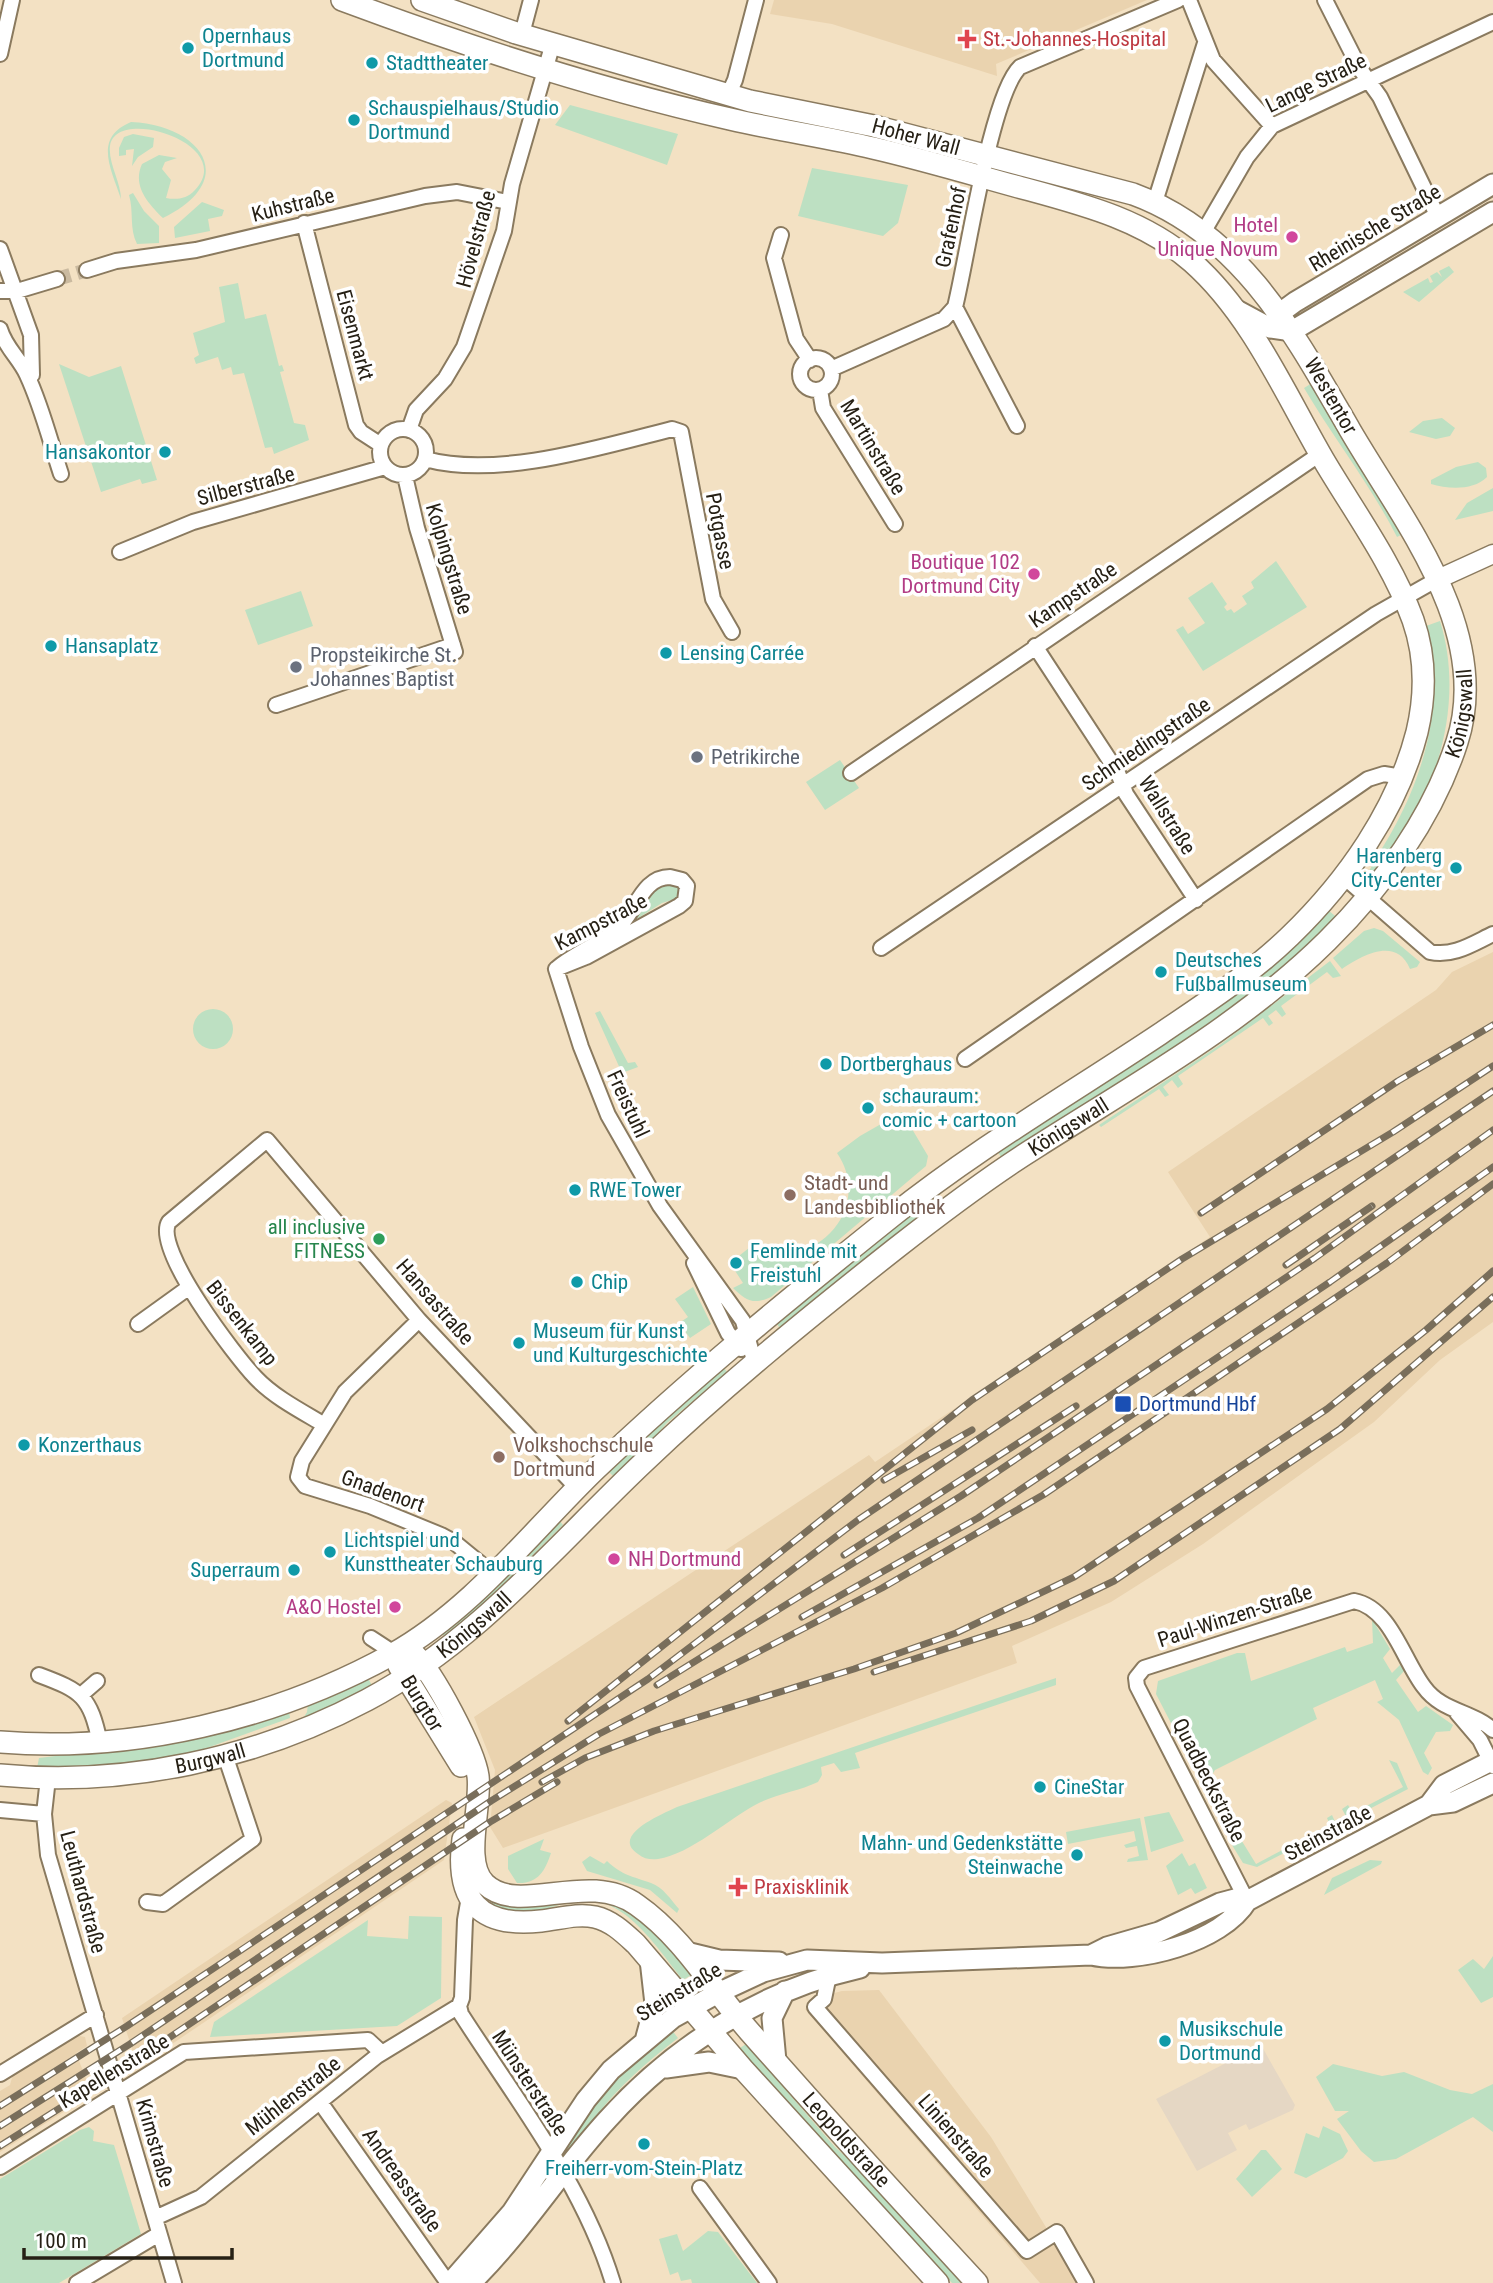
<svg xmlns="http://www.w3.org/2000/svg" width="1493" height="2283" viewBox="0 0 1493 2283" font-family="'Roboto Condensed',sans-serif">
<style>
.built{fill:#ead3af}
.education{fill:#e5d7c4}
.green{fill:#bde0c2}
.lines{fill:none;stroke-linecap:round;stroke-linejoin:round}
.minor-tunnel{stroke:#cabaa0;stroke-width:14;stroke-dasharray:14 7;stroke-linecap:butt}
.minor-casing{stroke:#8a7a5f;stroke-width:18}
.tertiary-casing{stroke:#8a7a5f;stroke-width:21}
.secondary-casing{stroke:#8a7a5f;stroke-width:23}
.primary-casing{stroke:#8a7a5f;stroke-width:24}
.minor{stroke:#fff;stroke-width:14}
.tertiary{stroke:#fff;stroke-width:18}
.secondary{stroke:#fff;stroke-width:19}
.primary{stroke:#fff;stroke-width:21}
.rail-casing{stroke:#796e5b;stroke-width:7}
.rail{stroke:#fff;stroke-width:4.5;stroke-dasharray:13;stroke-linecap:butt}
.health-dot{fill:#e0444e;stroke:#fff;stroke-width:2.5}
.culture-dot{fill:#0f9aa8;stroke:#fff;stroke-width:2.5}
.hotel-dot{fill:#d1479c;stroke:#fff;stroke-width:2.5}
.worship-dot{fill:#6b7280;stroke:#fff;stroke-width:2.5}
.education-dot{fill:#8d6e63;stroke:#fff;stroke-width:2.5}
.leisure-dot{fill:#2e9e5b;stroke:#fff;stroke-width:2.5}
.transit-dot{fill:#1a4fb4;stroke:#fff;stroke-width:2.5}
.labels{text-anchor:middle;stroke-width:7;stroke-linejoin:round;paint-order:stroke}
.culture-label{font-size:21px;fill:#0d838f;stroke:#fff;text-anchor:start}
.health-label{font-size:21px;fill:#be3a42;stroke:#fff;text-anchor:start}
.street-label{font-size:21px;fill:#262015;stroke:#fff}
.hotel-label{font-size:21px;fill:#b23c85;stroke:#fff;text-anchor:end}
.worship-label{font-size:21px;fill:#5b616d;stroke:#fff;text-anchor:start}
.education-label{font-size:21px;fill:#785e54;stroke:#fff;text-anchor:start}
.leisure-label{font-size:21px;fill:#27864d;stroke:#fff;text-anchor:end}
.transit-label{font-size:21px;fill:#164399;stroke:#fff;text-anchor:start}
</style>
<rect width="100%" height="100%" fill="#f3e1c3"/>
<!-- built -->
<path class="built" d="M774 0H1147L996 64 997 76 832 24 770 14Z
M1493 952V1322L1440 1360 1374 1422 1203 1544 1111 1602 1012 1646 1017 1663 503 1848 490 1827 495 1770 474 1717 869 1455 875 1462 1210 1237 1168 1172 1436 990 1452 972Z
M446 1800 452 1803 444 1860 138 2067 122 2018Z
M879 1990 991 2137 1080 2283H1040L805 2009 819 1997 842 1991Z
M75 2035 85 2037 87 2046 76 2053 92 2094 0 2152V2091L10 2085 13 2074Z"/>
<!-- education -->
<path class="education" d="M1261 2045 1295 2105 1293 2110 1249 2130 1246 2124 1228 2133 1237 2150 1197 2171 1156 2099Z"/>
<!-- green -->
<path class="green" d="M570 105 678 134 667 165 555 125Z
M131 122C200 125 242 179 163 218 148 203 132 186 142 164L159 155 177 158 165 162 162 169 171 180 166 198C176 200 187 199 195 190 238 144 115 105 110 146 108 163 121 182 121 199 111 168 93 138 131 122Z
M133 134 154 138 153 147 138 157 132 166 134 149 126 150V155L119 156V148L124 137Z
M812 168 908 185 898 223 883 236 798 216Z
M133 193 144 211 159 226V243L137 244C129 228 134 212 129 195Z
M202 202 224 210 222 216 208 219 210 231 175 238 174 227Z
M1449 266 1454 272 1419 302 1403 292 1428 278 1430 283 1433 282 1430 276 1437 272 1442 277 1439 271Z
M238 283 245 319 266 314 279 366 282 365 284 371 280 372 294 423 305 425 309 440 274 454 272 447 265 448 244 373 233 375 231 367 222 370 218 357 196 364 194 358 199 355 193 333 225 322 219 287Z
M59 364 89 377 121 366 157 480 142 484 140 479 101 492Z
M1312 383 1401 535 1397 537C1370 484 1334 439 1304 388Z
M1442 418 1455 428 1450 436 1436 439 1409 432 1423 421Z
M1478 462 1486 468 1487 477C1473 491 1448 489 1431 484V480L1456 467Z
M1493 488V511L1455 520 1467 503Z
M1276 561 1307 607 1203 671 1176 630 1183 626 1188 634 1205 623 1188 598 1212 582 1227 604 1224 607 1227 611 1231 609 1234 613 1247 604 1242 596 1254 588 1251 582Z
M301 591 313 626 258 645 245 610Z
M1440 621C1461 688 1445 761 1412 822 1402 842 1385 860 1371 879L1369 871C1377 855 1388 840 1396 824 1428 764 1445 693 1426 626Z
M840 760 859 788 825 810 806 782Z
M668 881 679 887 678 898 662 903 632 922 644 897Z
M628 904 612 927 574 949 572 947V934L588 920 594 927Z
M1328 910 1340 920 1263 988 1004 1161 997 1151Z
M1374 928 1383 931 1420 962 1417 967 1410 969C1396 935 1360 957 1342 969L1333 958 1364 931Z
M1330 961 1341 976 1333 978 1327 972 1281 1006 1286 1014 1282 1017 1276 1010 1268 1016 1273 1023 1269 1026 1263 1018 1178 1076 1183 1084 1178 1088 1172 1080 1163 1087 1169 1095 1165 1097 1159 1089 1101 1127 1099 1125 1221 1044Z
M193 1029a20 20 0 1 1 40 0a20 20 0 1 1-40 0Z
M600 1011 628 1063 635 1062 638 1067 622 1073 595 1013Z
M902 1112 928 1156 926 1166 771 1297C754 1305 746 1301 733 1288L743 1283 730 1263 754 1244C813 1276 875 1208 837 1153L860 1136Z
M931 1199 938 1205 784 1333 776 1323Z
M693 1287 711 1324 690 1338 679 1323 688 1317 675 1299Z
M724 1368 727 1372 667 1423 617 1480 608 1471Z
M559 1520 563 1525 447 1640 441 1632Z
M1372 1619 1390 1649 1383 1658 1392 1673 1400 1665 1404 1671 1396 1680 1418 1712 1426 1706 1453 1725 1450 1731 1436 1732 1424 1753 1432 1768 1428 1775 1423 1772 1399 1720 1377 1702 1383 1699 1375 1680 1313 1708 1317 1719 1215 1770 1206 1785H1203L1156 1694 1158 1681 1237 1653H1245L1251 1681 1345 1647 1347 1652 1373 1643Z
M366 1675 373 1687 302 1720 307 1712 308 1703Z
M1056 1678V1685L855 1753 860 1768 841 1772 834 1763 821 1767 822 1775 818 1782C799 1791 776 1794 757 1804 728 1819 691 1854 658 1859 651 1860 644 1859 638 1854 609 1835 665 1813 677 1807Z
M289 1711 290 1718 193 1753 130 1763 37 1768 39 1758 162 1743Z
M1389 1760 1397 1763 1408 1789 1348 1820 1342 1809 1348 1805 1353 1813 1403 1787Z
M1169 1812 1184 1841 1151 1852 1144 1817Z
M1332 1815 1337 1826 1257 1867 1243 1863 1232 1845 1240 1838 1256 1864 1330 1825 1327 1818Z
M1140 1818 1148 1860 1127 1862 1128 1859 1139 1856 1137 1846 1126 1848 1124 1845 1136 1841 1134 1831 1068 1844 1066 1832Z
M544 1839 540 1850 551 1853C545 1871 538 1884 517 1883L508 1869V1856Z
M1182 1853 1189 1866 1195 1863 1207 1888 1195 1894 1191 1888 1178 1895 1166 1866Z
M590 1856 604 1864 607 1861C623 1876 632 1876 651 1883 663 1887 671 1900 679 1909L677 1913 650 1890 587 1871 582 1862Z
M1370 1860 1382 1861 1381 1864 1324 1895 1332 1878Z
M573 1898 620 1904 638 1914 693 1974 683 1980C655 1946 621 1888 569 1902 530 1913 530 1916 490 1907L492 1901Z
M409 1916 442 1917 441 1998 397 2026 210 2037 214 2022 368 1920 367 1936 408 1939Z
M1493 1956V1997L1481 2003 1458 1970 1473 1959 1484 1969Z
M671 2029 678 2038C635 2071 598 2106 571 2153L566 2144 616 2076Z
M746 2044 835 2147 879 2188 965 2283H952L737 2050Z
M1333 2064 1382 2076 1404 2072 1450 2090 1472 2094 1493 2084V2132L1473 2117 1396 2159 1374 2162 1361 2151 1337 2119 1349 2111H1335L1316 2077Z
M1323 2126 1340 2134 1348 2151 1343 2158 1306 2178 1294 2173 1306 2133 1319 2138Z
M89 2127 94 2131 93 2141 114 2145 141 2234 59 2283H0V2179L80 2130Z
M1261 2150H1266L1282 2169 1252 2197 1236 2179Z
M708 2231 718 2232 757 2283H692L691 2279 681 2281 678 2272 670 2275 659 2239 677 2234 683 2251Z"/>
<g class="lines">
<!-- minor-tunnel -->
<path class="minor-tunnel" d="M57 279 87 270"/>
<defs>
<path id="minor" d="M1189 0 1213 60 1272 126
M1325 0 1360 69 1380 97 1438 217
M522 34 531 0
M0 54 12 0
M729 93 735 80 756 0
M1155 202 1205 43
M304 223 356 425 361 432 381 445
M1204 231 1247 157 1272 126 1493 22
M781 235 774 258 796 339 810 360
M0 249 31 335 32 375
M87 270 116 261 196 250 425 196 457 192 508 202
M0 291H17L57 279
M955 307 1017 426
M0 329C5 347 20 359 27 375 42 407 50 441 61 474
M800 374a16 16 0 1 1 32 0a16 16 0 1 1-32 0Z
M831 369 944 319 955 307C967 260 991 94 1020 67L1178 0
M820 390 823 408 895 524
M380 452a23 23 0 1 1 46 0a23 23 0 1 1-46 0Z
M409 430 416 410 445 379 464 347 504 231 512 184 553 43
M425 459C498 479 601 447 672 429L681 432 713 599 732 632
M405 476 417 528 455 652
M120 552 193 522 385 467
M1035 646 1118 773 1126 794 1196 900
M276 705 453 645
M851 773 1320 454
M670 877 682 880 687 886 685 901 679 906 586 957 556 969C577 951 606 943 624 921 638 904 645 877 670 877Z
M1344 877 1430 952C1453 957 1472 944 1493 934
M881 948 1376 614 1436 580
M556 969 581 1047 608 1115 660 1206 743 1321 755 1364
M965 1059 1368 779 1384 774 1402 777
M694 1263 728 1333 741 1349
M419 1320 345 1392 302 1461 298 1477 305 1486 370 1506 441 1535 454 1542 493 1574
M138 1324 188 1288
M323 1424C301 1411 274 1397 256 1378 236 1357 152 1248 169 1222L267 1140 419 1320 577 1488
M371 1638 394 1653
M39 1675C82 1691 90 1696 100 1743
M82 1694 97 1681
M1457 1713 1480 1740 1493 1766
M48 1778 44 1814 48 1855 174 2283
M0 1810 44 1814
M469 1897 465 1920 462 1998 459 2006 461 2014C516 2100 583 2184 613 2283
M1247 1901 1137 1686 1136 1678 1144 1668 1354 1601C1391 1608 1403 1660 1424 1687 1442 1712 1472 1711 1493 1730
M147 1902 163 1904 253 1839 225 1755
M829 1975 824 1999 815 2007 1027 2251 1057 2232 1086 2283
M0 2074 96 2015
M320 2102 448 2283
M0 2167 184 2052 368 2040 382 2053
M700 2188 769 2283
M155 2218 201 2197 377 2056 459 2006
M77 2283 159 2234"/>
<path id="tertiary" d="M1436 580 1493 554"/>
<path id="secondary" d="M1235 309 1270 328 1292 331 1493 212
M1271 326 1280 313 1295 302 1493 184
M1429 1805 1444 1785 1493 1760
M686 1952 719 1960 779 1962
M1091 1955 1107 1947 1159 1932 1220 1903 1235 1899 1247 1901
M646 2037 655 2004 650 1960
M776 2061 772 2018 785 1991
M666 2068 709 2062 743 2069
M450 2283 512 2212 586 2100 611 2070 673 2018 718 1993 763 1972 807 1960 882 1963 1091 1955C1137 1965 1222 1942 1247 1901L1429 1805 1453 1802 1493 1783
M471 2283C522 2233 560 2171 608 2119 675 2045 762 1990 860 1968"/>
<g id="primary">
<path id="s1" d="M414 1654C434 1674 474 1749 478 1776 482 1806 462 1862 485 1884 520 1917 587 1869 637 1905 683 1937 713 1990 749 2031 824 2116 900 2200 977 2283"/>
<path id="s2" d="M399 1666 461 1766"/>
<path d="M0 1742C132 1753 275 1719 391 1655 472 1610 530 1533 595 1470 689 1380 790 1298 891 1217 976 1149 1070 1094 1160 1034 1204 1004 1251 974 1290 936 1347 881 1397 810 1417 732 1426 694 1426 657 1413 620 1393 565 1356 514 1326 464 1286 396 1252 315 1192 262 1142 218 1077 203 1015 186 968 173 921 159 873 148 826 137 777 130 730 119 598 89 468 47 342 0"/>
<path id="s3" d="M0 1775C125 1787 256 1759 367 1700 477 1642 555 1546 644 1462 723 1387 809 1317 895 1249 941 1213 988 1177 1038 1146 1137 1083 1243 1024 1327 941 1382 887 1433 817 1457 742 1493 631 1403 521 1350 430 1295 335 1242 234 1133 194L874 126 750 101 516 33 422 0"/>
<path d="M463 1839C455 1900 479 1928 541 1921 559 1919 578 1913 595 1917 612 1921 624 1933 636 1944L743 2069 938 2283"/>
</g>
</defs>
<!-- minor casing -->
<use href="#minor" class="minor-casing"/>
<!-- tertiary casing -->
<use href="#tertiary" class="tertiary-casing"/>
<!-- secondary casing -->
<use href="#secondary" class="secondary-casing"/>
<!-- primary casing -->
<use href="#primary" class="primary-casing"/>
<!-- minor -->
<use href="#minor" class="minor"/>
<!-- tertiary -->
<use href="#tertiary" class="tertiary"/>
<!-- secondary -->
<use href="#secondary" class="secondary"/>
<!-- primary -->
<use href="#primary" class="primary"/>
<defs>
<path id="rail" d="M1201 1213 1398 1081 1493 1025
M1286 1265 1372 1206
M884 1480 972 1430
M844 1555 1076 1406
M802 1617 978 1518 1330 1282 1493 1167
M874 1672 1031 1621 1114 1581 1340 1429 1493 1297
M657 1685 961 1496 1315 1258 1493 1130
M568 1721 972 1400 1182 1259 1393 1132 1493 1066
M542 1782 585 1758 654 1731 854 1669 956 1633 1074 1577 1327 1409 1426 1330 1493 1271
M0 2106 127 2026 648 1679 858 1520 1493 1091
M0 2126 130 2044 491 1801 599 1734 882 1588 1043 1495 1387 1263 1493 1184
M0 2146 136 2060 490 1822 557 1782"/>
</defs>
<!-- rail casing -->
<use href="#rail" class="rail-casing"/>
<!-- rail -->
<use href="#rail" class="rail"/>
</g>
<!-- markers -->
<g class="health-dot">
<path d="M963.5 28.5h7v7h7v7h-7v7h-7v-7h-7v-7h7z"/>
<path d="M734.5 1876.5h7v7h7v7h-7v7h-7v-7h-7v-7h7z"/>
</g>
<g class="culture-dot">
<circle cx="188" cy="48" r="7"/>
<circle cx="372" cy="63" r="7"/>
<circle cx="354" cy="120" r="7"/>
<circle cx="165" cy="452" r="7"/>
<circle cx="51" cy="646" r="7"/>
<circle cx="666" cy="653" r="7"/>
<circle cx="1456" cy="868" r="7"/>
<circle cx="1161" cy="972" r="7"/>
<circle cx="826" cy="1064" r="7"/>
<circle cx="868" cy="1108" r="7"/>
<circle cx="575" cy="1190" r="7"/>
<circle cx="736" cy="1263" r="7"/>
<circle cx="577" cy="1282" r="7"/>
<circle cx="519" cy="1343" r="7"/>
<circle cx="24" cy="1445" r="7"/>
<circle cx="330" cy="1552" r="7"/>
<circle cx="294" cy="1570" r="7"/>
<circle cx="1040" cy="1787" r="7"/>
<circle cx="1077" cy="1855" r="7"/>
<circle cx="1165" cy="2041" r="7"/>
<circle cx="644" cy="2144" r="7"/>
</g>
<g class="hotel-dot">
<circle cx="1292" cy="237" r="7"/>
<circle cx="1034" cy="574" r="7"/>
<circle cx="614" cy="1559" r="7"/>
<circle cx="395" cy="1607" r="7"/>
</g>
<g class="worship-dot">
<circle cx="296" cy="667" r="7"/>
<circle cx="697" cy="757" r="7"/>
</g>
<g class="education-dot">
<circle cx="790" cy="1195" r="7"/>
<circle cx="499" cy="1457" r="7"/>
</g>
<circle class="leisure-dot" cx="379" cy="1239" r="7"/>
<rect class="transit-dot" x="1114" y="1395" width="18" height="18" rx="3.5"/>
<g class="labels">
<!-- culture labels -->
<g class="culture-label">
<text x="202" y="43">Opernhaus<tspan x="202" dy="24">Dortmund</tspan></text>
<text x="386" y="70">Stadttheater</text>
<text x="368" y="115">Schauspielhaus/Studio<tspan x="368" dy="24">Dortmund</tspan></text>
<text x="151" y="459" text-anchor="end">Hansakontor</text>
<text x="65" y="653">Hansaplatz</text>
<text x="680" y="660">Lensing Carrée</text>
<text x="1442" y="863" text-anchor="end">Harenberg<tspan x="1442" dy="24">City-Center</tspan></text>
<text x="1175" y="967">Deutsches<tspan x="1175" dy="24">Fußballmuseum</tspan></text>
<text x="840" y="1071">Dortberghaus</text>
<text x="882" y="1103">schauraum:<tspan x="882" dy="24">comic + cartoon</tspan></text>
<text x="589" y="1197">RWE Tower</text>
<text x="750" y="1258">Femlinde mit<tspan x="750" dy="24">Freistuhl</tspan></text>
<text x="591" y="1289">Chip</text>
<text x="533" y="1338">Museum für Kunst<tspan x="533" dy="24">und Kulturgeschichte</tspan></text>
<text x="38" y="1452">Konzerthaus</text>
<text x="344" y="1547">Lichtspiel und<tspan x="344" dy="24">Kunsttheater Schauburg</tspan></text>
<text x="280" y="1577" text-anchor="end">Superraum</text>
<text x="1054" y="1794">CineStar</text>
<text x="1063" y="1850" text-anchor="end">Mahn- und Gedenkstätte<tspan x="1063" dy="24">Steinwache</tspan></text>
<text x="1179" y="2036">Musikschule<tspan x="1179" dy="24">Dortmund</tspan></text>
<text x="644" y="2175" text-anchor="middle">Freiherr-vom-Stein-Platz</text>
</g>
<!-- health labels -->
<g class="health-label">
<text x="983" y="46">St.-Johannes-Hospital</text>
<text x="754" y="1894">Praxisklinik</text>
</g>
<!-- street labels -->
<g class="street-label">
<text transform="translate(1316 83) rotate(-26)" y="7">Lange Straße</text>
<text transform="translate(916 137) rotate(15)" y="7">Hoher Wall</text>
<text transform="translate(293 205) rotate(-14)" y="7">Kuhstraße</text>
<text transform="translate(951 227) rotate(-78)" y="7">Grafenhof</text>
<text transform="translate(1375 228) rotate(-31)" y="7">Rheinische Straße</text>
<text transform="translate(476 239) rotate(-75)" y="7">Hövelstraße</text>
<text transform="translate(355 335) rotate(75)" y="7">Eisenmarkt</text>
<text transform="translate(1331 396) rotate(60)" y="7">Westentor</text>
<text transform="translate(873 447) rotate(59)" y="7">Martinstraße</text>
<text transform="translate(246 486) rotate(-15)" y="7">Silberstraße</text>
<text transform="translate(720 531) rotate(79)" y="7">Potgasse</text>
<text transform="translate(449 559) rotate(73)" y="7">Kolpingstraße</text>
<text transform="translate(1073 595) rotate(-34)" y="7">Kampstraße</text>
<text dy="7" stroke="none"><textPath href="#s3" startOffset="1876">Königswall</textPath></text>
<text transform="translate(1146 744) rotate(-34)" y="7">Schmiedingstraße</text>
<text transform="translate(1167 815) rotate(58)" y="7">Wallstraße</text>
<text transform="translate(601 922) rotate(-27)" y="7">Kampstraße</text>
<text transform="translate(628 1104) rotate(65)" y="7">Freistuhl</text>
<text dy="7" stroke="none"><textPath href="#s3" startOffset="1288">Königswall</textPath></text>
<text transform="translate(435 1302) rotate(49)" y="7">Hansastraße</text>
<text transform="translate(242 1323) rotate(52)" y="7">Bissenkamp</text>
<text transform="translate(383 1491) rotate(20)" y="7">Gnadenort</text>
<text transform="translate(1235 1616) rotate(-18)" y="7">Paul-Winzen-Straße</text>
<text dy="7" stroke="none"><textPath href="#s3" startOffset="511">Königswall</textPath></text>
<text dy="7" stroke="none"><textPath href="#s2" startOffset="44">Burgtor</textPath></text>
<text dy="7" stroke="none"><textPath href="#s3" startOffset="212">Burgwall</textPath></text>
<text transform="translate(1209 1780) rotate(63)" y="7">Quadbeckstraße</text>
<text transform="translate(1328 1833) rotate(-28)" y="7">Steinstraße</text>
<text transform="translate(83 1892) rotate(75)" y="7">Leuthardstraße</text>
<text transform="translate(679 1992) rotate(-31)" y="7">Steinstraße</text>
<text transform="translate(114 2071) rotate(-31)" y="7">Kapellenstraße</text>
<text transform="translate(530 2083) rotate(57)" y="7">Münsterstraße</text>
<text transform="translate(293 2096) rotate(-38)" y="7">Mühlenstraße</text>
<text transform="translate(956 2136) rotate(49)" y="7">Linienstraße</text>
<text dy="7" stroke="none"><textPath href="#s1" startOffset="723">Leopoldstraße</textPath></text>
<text transform="translate(155 2143) rotate(74)" y="7">Krimstraße</text>
<text transform="translate(402 2180) rotate(55)" y="7">Andreasstraße</text>
</g>
<!-- hotel labels -->
<g class="hotel-label">
<text x="1278" y="232">Hotel<tspan x="1278" dy="24">Unique Novum</tspan></text>
<text x="1020" y="569">Boutique 102<tspan x="1020" dy="24">Dortmund City</tspan></text>
<text x="628" y="1566" text-anchor="start">NH Dortmund</text>
<text x="381" y="1614">A&amp;O Hostel</text>
</g>
<!-- worship labels -->
<g class="worship-label">
<text x="310" y="662">Propsteikirche St.<tspan x="310" dy="24">Johannes Baptist</tspan></text>
<text x="711" y="764">Petrikirche</text>
</g>
<!-- education labels -->
<g class="education-label">
<text x="804" y="1190">Stadt- und<tspan x="804" dy="24">Landesbibliothek</tspan></text>
<text x="513" y="1452">Volkshochschule<tspan x="513" dy="24">Dortmund</tspan></text>
</g>
<!-- leisure labels -->
<g class="leisure-label">
<text x="365" y="1234">all inclusive<tspan x="365" dy="24">FITNESS</tspan></text>
</g>
<!-- transit labels -->
<g class="transit-label">
<text x="1139" y="1411">Dortmund Hbf</text>
</g>
</g>
<!-- scale -->
<path d="M24 2248v10h208v-10" fill="none" stroke="#262015" stroke-width="3.5"/>
<text x="35" y="2248" font-size="21" fill="#262015" stroke="#ffffff" stroke-width="5" paint-order="stroke">100 m</text>
</svg>
